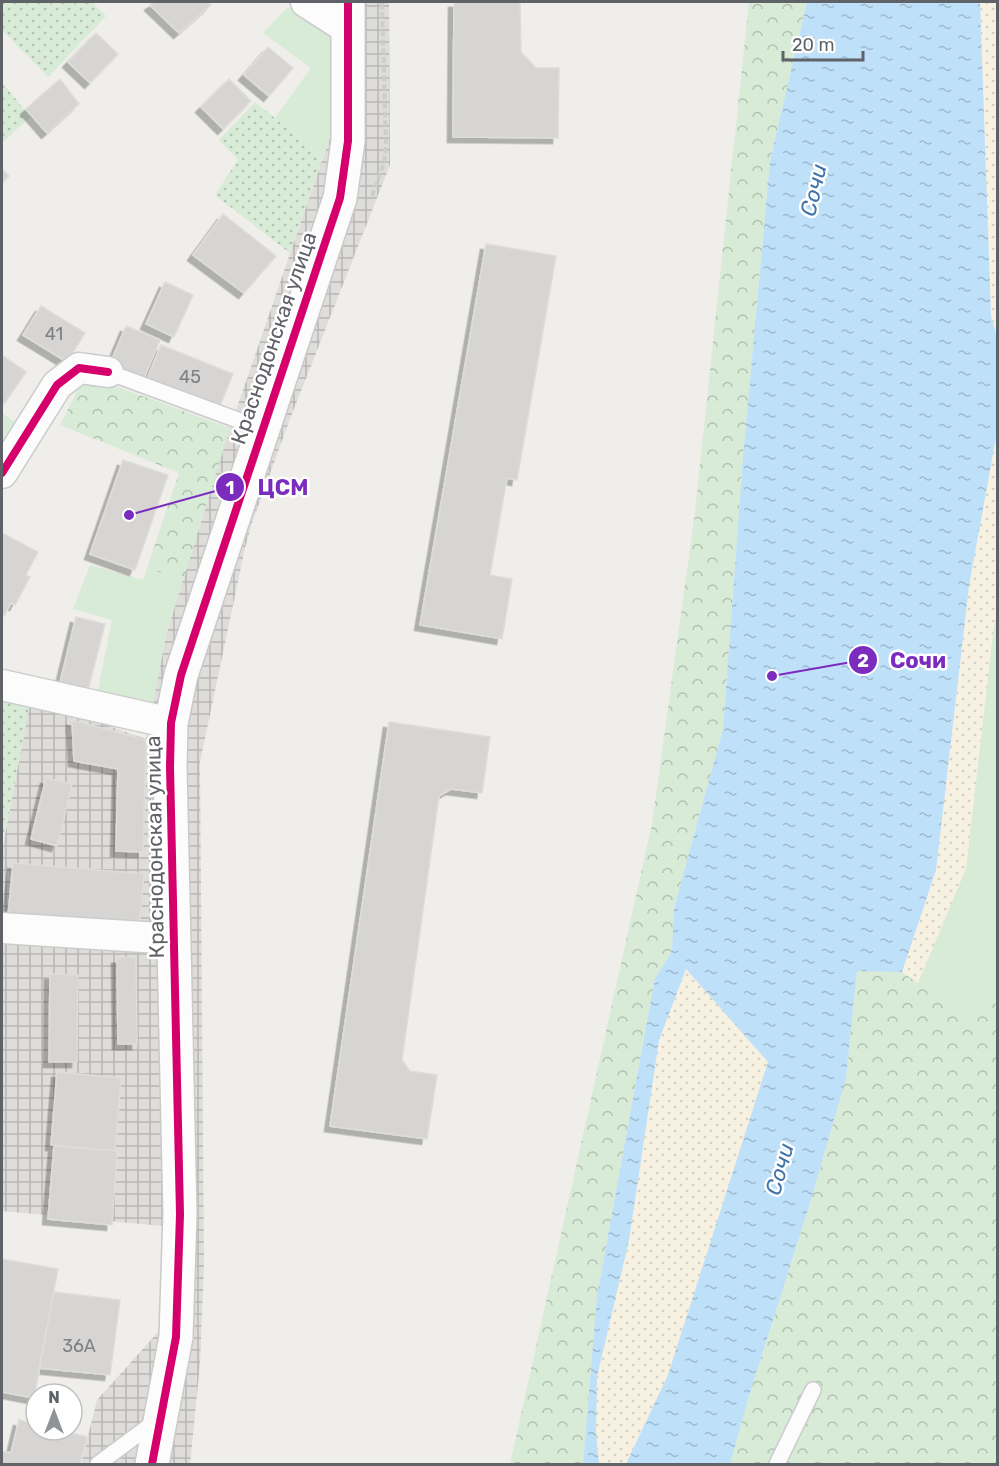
<svg xmlns="http://www.w3.org/2000/svg" width="999" height="1466" viewBox="0 0 999 1466" font-family="Rubik,sans-serif">
<style>
.industrial{fill:url(#industrial-grid)}
.grass{fill:#d8ebd6}
.forest{fill:url(#forest-crowns)}
.sand{fill:url(#sand-dots)}
.garden{fill:url(#garden-dots)}
.water{fill:url(#water-ripples)}
.building{fill:#d6d5d3;stroke:#deddd9;stroke-width:1.5;filter:url(#shadow)}
.lines{fill:none;stroke-linecap:round;stroke-linejoin:round}
.lane-casing{stroke:#cbcccc;stroke-width:18}
.street-casing{stroke:#cbcccc;stroke-width:33}
.secondary-casing{stroke:#cacacb;stroke-width:36}
.path{stroke:#cacfcc;stroke-width:4;stroke-dasharray:6 3;stroke-linecap:butt}
.lane{stroke:#fdfcfc;stroke-width:15}
.street{stroke:#fdfcfc;stroke-width:30}
.secondary{stroke:#fdfcfc;stroke-width:33}
.cycleway-casing{stroke:#fff;stroke-width:11}
.cycleway{stroke:#d6006c;stroke-width:8}
.labels{text-anchor:middle;stroke-width:5;stroke-linejoin:round;paint-order:stroke}
.number-label{font-size:18px;fill:#7e8184}
.street-label{font-size:21px;fill:#5f6368;stroke:#fff}
.water-label{font-size:22px;font-style:italic;fill:#4174aa;stroke:#fff}
.leader{fill:none;stroke:#7b2cbf;stroke-width:2}
.callout-dot{fill:#7b2cbf;stroke:#fff;stroke-width:2}
.mark-label{font-size:18px;text-anchor:middle;font-weight:bold;fill:#fff}
.callout-label{font-size:22px;text-anchor:middle;font-weight:bold;fill:#7b2cbf;stroke:#fff;stroke-width:5;stroke-linejoin:round;paint-order:stroke}
</style>
<defs>
<pattern id="industrial-grid" width="8" height="8" patternUnits="userSpaceOnUse" patternTransform="scale(1.5)"><rect width="8" height="8" fill="#dfddda"/><path d="M0 4h8M4 0v8" fill="none" stroke="#b8b7b5"/></pattern>
<pattern id="forest-crowns" width="20" height="18" patternUnits="userSpaceOnUse" patternTransform="scale(1.5)"><rect width="20" height="18" fill="#d8ebd6"/><path d="M2 6a3 3 0 1 1 6 0M12 15a3 3 0 1 1 6 0" fill="none" stroke="#b2c2b1"/></pattern>
<pattern id="sand-dots" width="8" height="8" patternUnits="userSpaceOnUse" patternTransform="scale(1.5)"><rect width="8" height="8" fill="#f6f1e1"/><path d="M2 2h.1M6 6h.1" fill="none" stroke="#d5d1c4" stroke-width="1.8" stroke-linecap="round"/></pattern>
<pattern id="garden-dots" width="8" height="8" patternUnits="userSpaceOnUse" patternTransform="scale(1.5)"><rect width="8" height="8" fill="#d8ebd6"/><path d="M2 2h.1M6 6h.1" fill="none" stroke="#b2c2b1" stroke-width="1.8" stroke-linecap="round"/></pattern>
<pattern id="water-ripples" width="26" height="14" patternUnits="userSpaceOnUse" patternTransform="scale(1.5)"><rect width="26" height="14" fill="#bfe0f9"/><path d="M2 4q2-2 4 0t4 0M15 11q2-2 4 0t4 0" fill="none" stroke="#9eb9cd"/></pattern>
<filter id="shadow"><feDropShadow dx="-5.5" dy="5.5" stdDeviation="0" flood-color="#0004"/></filter>
</defs>
<rect width="100%" height="100%" fill="#efeeea"/>
<!-- industrial -->
<path class="industrial" d="M334 2H389L390 165 290 419 253 520 245 548 200 762 204 1264 200 1365 190 1464H81L97 1400 159 1331 162 1226 2 1211V851L31 698 146 739 166 635 230 428 335 123Z"/>
<!-- grass -->
<path class="grass" d="M288 7 336 41 335 123 323 157 275 118 311 68 263 33Z
M2 413 23 428 2 458Z
M90 565 143 580 147 568 183 580 166 635 153 705 97 695 112 620 73 609Z
M997 613V1003L968 1012 918 983 966 868 993 633Z"/>
<!-- forest -->
<path class="forest" d="M749 2H807L770 161 743 457 723 729 674 908 672 952 655 978 597 1296 583 1464H510L652 824 695 512Z
M85 375 230 428 183 580 147 568 179 473 60 425Z
M857 971 902 972 968 1012 997 1003V1464H730L749 1396 810 1203 846 1078Z"/>
<!-- sand -->
<path class="sand" d="M980 2H997V337L991 316Z
M997 432V613L993 633 966 868 918 983 902 972 936 870 969 586Z
M686 968 768 1062 668 1375 626 1464H599L596 1432 597 1377 629 1240 659 1040Z"/>
<!-- garden -->
<path class="garden" d="M2 2H92L106 16 48 77 2 30Z
M2 82 30 117 2 143Z
M255 102 323 157 290 253 215 195 238 160 219 140Z
M2 694 31 698 5 833 2 832Z"/>
<!-- water -->
<path class="water" d="M807 2H980L991 316 997 337V432L969 586 936 870 902 972 857 971 846 1078 810 1203 749 1396 730 1464H626L668 1375 768 1062 686 969 659 1040 629 1240 597 1377 596 1432 599 1464H583L597 1296 655 978 672 952 674 908 723 729 743 457 770 161Z"/>
<!-- building -->
<path class="building" d="M154 2H207L211 5 179 33 150 5Z
M454 2H520L521 52 536 68H559L558 138 453 137Z
M96 33 118 54 90 83 68 62Z
M268 47 293 68 269 96 244 75Z
M60 79 79 104 47 133 26 109Z
M229 79 251 101 223 129 201 107Z
M2 169 9 176 2 183Z
M223 214 276 256 244 293 193 255Z
M486 244 556 256 517 480 507 478 490 575 512 579 502 639 420 625Z
M165 282 193 295 174 337 146 324Z
M41 306 85 333 67 362 23 335Z
M126 326 160 340 144 378 110 364Z
M161 345 233 374 219 408 147 379Z
M2 355 26 372 4 404 2 402Z
M123 460 168 475 135 570 90 554Z
M2 533 38 552 26 575 30 577 15 605 11 603 4 616 2 614Z
M76 617 105 624 87 694 59 687Z
M72 720 146 740 143 852 116 851 118 769 74 761Z
M389 722 490 737 482 793 451 789 439 796 402 1060 410 1071 437 1075 427 1139 330 1126Z
M46 778 72 784 57 846 31 839Z
M13 863 144 874 139 929 8 917Z
M136 957 137 1044H118L117 958Z
M50 974 78 975 77 1062H49Z
M57 1072 121 1078 115 1151 51 1145Z
M54 1146 117 1151 112 1225 48 1219Z
M2 1259 58 1269 34 1398 2 1392Z
M54 1292 120 1300 110 1375 39 1368Z
M19 1420 36 1424V1430H60L87 1437 80 1464H2V1451L11 1453Z"/>
<g class="lines">
<defs>
<path id="lane" d="M108 372 262 429
M98 1464 156 1421
M777 1464 813 1390"/>
<path id="street" d="M306 2 348 29
M2 473 57 385 79 368 108 372
M2 685 171 723
M2 928 175 939"/>
<path id="secondary" d="M152 1464 176 1337 180 1214 170 767 171 723 181 675 340 198 348 141V2"/>
</defs>
<!-- lane casing -->
<use href="#lane" class="lane-casing"/>
<!-- street casing -->
<use href="#street" class="street-casing"/>
<!-- secondary casing -->
<use href="#secondary" class="secondary-casing"/>
<!-- path -->
<path class="path" d="M372 196 384 163 386 146 382 2"/>
<!-- lane -->
<use href="#lane" class="lane"/>
<!-- street -->
<use href="#street" class="street"/>
<!-- secondary -->
<use href="#secondary" class="secondary"/>
<defs>
<path id="cycleway" d="M2 473 57 385 79 368 108 372
M152 1464 176 1337 180 1214 170 767 171 723 181 675 340 198 348 141V2"/>
</defs>
<!-- cycleway casing -->
<use href="#cycleway" class="cycleway-casing"/>
<!-- cycleway -->
<use href="#cycleway" class="cycleway"/>
</g>
<g class="labels">
<!-- number labels -->
<g class="number-label">
<text x="54" y="340">41</text>
<text x="190" y="383">45</text>
<text x="79" y="1352">36А</text>
</g>
<!-- street labels -->
<g class="street-label">
<text transform="translate(274 338) rotate(-71)" y="7">Краснодонская улица</text>
<text transform="translate(155 847) rotate(-91)" y="7">Краснодонская улица</text>
</g>
<!-- water labels -->
<g class="water-label">
<text transform="translate(813 190) rotate(-77)" y="8">Сочи</text>
<text transform="translate(779 1169) rotate(-74)" y="8">Сочи</text>
</g>
</g>
<!-- callouts -->
<path class="leader" d="M129 515L230 487M772 676L863 660"/>
<g class="callout-dot">
<circle cx="129" cy="515" r="6"/>
<circle cx="772" cy="676" r="6"/>
<circle cx="230" cy="487" r="15"/>
<circle cx="863" cy="660" r="15"/>
</g>
<g class="mark-label">
<text x="230" y="494">1</text>
<text x="863" y="667">2</text>
</g>
<g class="callout-label">
<text x="283" y="495">ЦСМ</text>
<text x="918" y="668">Сочи</text>
</g>
<!-- border -->
<rect width="999" height="1466" fill="none" stroke="#5f6368" stroke-width="6"/>
<!-- north arrow -->
<g transform="translate(54 1412)"><circle r="28" fill="#ffffff" stroke="#bfc1c3" stroke-width="1.5"/>
<path d="M0-4.5L10 22L0 15L-10 22Z" fill="#919496"/>
<text y="-9" font-size="16" font-weight="bold" text-anchor="middle" fill="#5f6368">N</text>
</g>
<!-- scale -->
<path d="M783 51v9h80v-9" fill="none" stroke="#5f6368" stroke-width="3"/>
<text x="792" y="51" font-size="18" fill="#5f6368" stroke="#ffffff" stroke-width="4.5" paint-order="stroke">20 m</text>
</svg>
